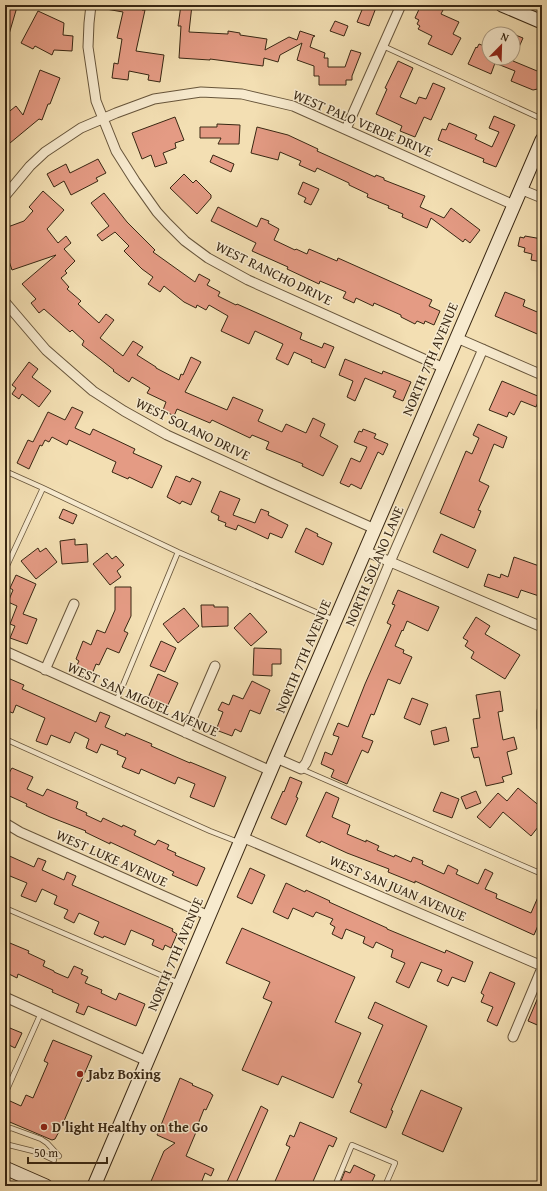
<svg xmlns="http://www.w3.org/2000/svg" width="547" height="1191" viewBox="0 0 547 1191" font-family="'Gentium Book Plus',serif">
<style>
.building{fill:#e49b84;stroke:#382713}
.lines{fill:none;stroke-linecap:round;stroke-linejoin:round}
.lane-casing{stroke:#67553b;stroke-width:6}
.street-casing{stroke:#67553b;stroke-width:11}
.secondary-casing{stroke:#382713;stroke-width:15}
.lane{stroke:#f7eace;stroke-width:4.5}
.street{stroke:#f7eace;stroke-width:9}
.secondary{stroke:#f7eace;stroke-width:13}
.poi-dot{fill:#8f2418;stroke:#f7eace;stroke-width:1.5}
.labels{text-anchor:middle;stroke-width:3;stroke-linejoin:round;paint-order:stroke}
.street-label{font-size:14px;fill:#382713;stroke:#f7eace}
.poi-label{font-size:14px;font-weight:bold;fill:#382713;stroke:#f7eace;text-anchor:start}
</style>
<rect width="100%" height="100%" fill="#f3dfb3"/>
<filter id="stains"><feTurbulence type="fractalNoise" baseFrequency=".005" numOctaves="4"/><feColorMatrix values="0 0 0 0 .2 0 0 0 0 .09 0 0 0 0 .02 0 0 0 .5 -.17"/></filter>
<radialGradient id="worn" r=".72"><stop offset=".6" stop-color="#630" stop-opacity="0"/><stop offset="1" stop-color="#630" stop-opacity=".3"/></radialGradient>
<!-- building -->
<path class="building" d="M5 5H10L17 7 7 41H5Z
M107 5H143L142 10H145L136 51 164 55 160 82 148 80 149 75 129 71 128 80 112 78 114 63 118 64 122 39 117 38 123 12 106 9Z
M181 5H192L189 32 228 34V31L240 33V35L267 39 265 50 289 37 297 40 300 31 315 36 313 37 310 47 325 53 324 58H328V67H345L351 50 361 53 352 76V80H346V85H319V76H314V66L297 60 302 43 280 55 278 62 264 58 263 66 210 59V60L179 58 181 26H178Z
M364 5H377L369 26 357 22Z
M421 5H431L443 10 441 14 459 22 453 34 461 38 452 55 428 44 432 36 418 29 420 26 417 24 419 20 415 18Z
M38 11 64 23 63 35 73 36 72 51 54 50 52 55 35 46 33 49 21 43Z
M335 21 348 26 344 36 330 31Z
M513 34 523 38 513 61 542 73V88L533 90 511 81 515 71 495 63 491 74 468 64 476 47 477 48 479 44 489 48V58H513Z
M398 61 413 68 400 97 416 104 419 97 426 99 433 83 445 88 431 120 424 117 415 137 400 131 402 126 376 114 387 89 385 88Z
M40 70 60 78 50 104H48L42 120 39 119 10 143 5 136V115L16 106 23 115Z
M494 116 515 125 496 167 483 162 484 159 438 140 442 129 446 130 449 123 477 135 475 139 492 147 499 132 489 128Z
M175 117 184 140 175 143 176 148 163 153 167 163 155 167 151 155 142 159 132 133Z
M217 124 240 125 239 144H218L221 138H200V127H217Z
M257 127 288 135 318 149 317 151 337 160 375 177 376 175 384 178V180L425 196 420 207 444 218 451 208 480 230 470 243 465 239 463 242 431 218 427 228 402 217 403 214 388 208 389 206 367 197 368 194 349 185V183L317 168 315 172 299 165 301 161 280 152 278 160 251 153Z
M213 155 234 164 231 172 210 162Z
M98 159 106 173 96 178 98 181 71 195 64 181 54 187 47 174 66 164 70 173Z
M184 174 193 183 196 180 211 195V198L197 214 170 188Z
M303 182 319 189 311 205 304 202 306 198 298 194Z
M43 191 64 210 47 229 58 243 66 236 71 243 64 249 75 261 65 271 67 273 61 278 69 287 67 289 81 301 78 304 99 323 106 314 114 320 100 338 123 356 133 341 143 347 137 355 156 367V368L179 380 181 374 183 375 191 357 201 362 185 392 227 410 233 397 263 410 258 421 282 432 286 424 306 433 313 418 325 424 320 436 338 446 323 476 302 466 303 464 266 449 269 442 252 435 250 438 212 420 210 423 177 409 174 416 163 410 166 402 147 393 150 388 132 377 129 382 113 371 114 370 82 345 84 341 72 330 70 332 44 309 39 313 31 303 36 299 22 284 56 255 12 270 5 249V228L24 221 33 211 29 207Z
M104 193 127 222 155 250 153 252 195 282 199 274 210 280 207 285 220 292 218 296 236 305 237 304 302 333 300 339 322 348 324 343 334 347 325 368 311 362 312 360 294 352 288 365 276 359 283 344 255 331 249 344 221 331 228 316 209 305 206 310 197 305 196 308 184 302 164 286 160 292 148 284 153 277 142 269 124 251 129 246 115 232 102 241 97 235 109 226 91 203Z
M218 207 257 227 261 218 269 221 268 223 279 229 274 240 295 250 296 249 307 254 309 249 337 261 338 258 432 300 429 306 440 311 434 325 425 321 424 324 417 321 415 324 401 317V315L374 303 373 306 356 298 354 303 343 298 346 292 320 281 319 284 287 269 288 267 252 251 256 243 211 221Z
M525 236 542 239V262L531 260 532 254 524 252 525 248 518 246 520 237 524 238Z
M505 292 525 300 523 306 542 314V336L495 316Z
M345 359 382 374 383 371 411 382 403 401 393 397 396 391 365 378 355 401 347 397 353 381 339 375Z
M29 362 38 369 32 377 51 391 39 407 22 394 19 399 12 394 16 388 12 385Z
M502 381 540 397 536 407 521 401 514 415 509 412 507 417 489 410Z
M72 407 83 412 75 428 90 435 93 429 135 449 133 453 162 466 152 488 129 477 128 479 112 472 116 462 69 440 67 445 52 437 49 442 45 440 42 446 40 445 29 469 17 463 28 440 33 442 48 412 65 420Z
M478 424 507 437 503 448 494 444 479 481 489 486 478 510 481 511 474 528 440 513 466 451 472 454 479 438 473 435Z
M363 429 376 434 374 438 388 444 383 455 378 452 361 489 351 484 349 487 340 483 351 458 360 462 367 447 354 442 359 431 362 432Z
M176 476 190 482 192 478 201 482 191 505 182 501 180 504 167 497Z
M220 491 240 499 233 515 255 523 261 509 269 512 268 515 288 525 282 538 270 533 268 539 238 525 236 530 225 526 226 523 218 520 219 516 211 512Z
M63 509 77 515 73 524 59 518Z
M306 528 318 534 317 536 332 543 323 565 295 552Z
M441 534 476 550 468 568 433 552Z
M75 539V545L87 544 88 562 62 564 60 541Z
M38 548 40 552 46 548 57 562 36 579 21 561Z
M107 553 112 559 116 556 124 565 117 571 121 577 110 585 93 564Z
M514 557 542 567V597L521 590 518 598 484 586 488 574 500 578 501 574 508 577Z
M16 575 36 584 23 614 37 619 27 644 10 638 15 626 10 624 17 606 8 602 13 590 10 588Z
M115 587H131V616L124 631 128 633 119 653 107 648 99 665 96 664 92 674 76 667 79 661 76 659 83 641 91 645 97 630 105 633 115 610Z
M398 590 439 607 428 631 407 621 403 631 402 630 395 646 404 650 403 653 412 657 400 684 388 679 374 715 371 714 362 737 373 741 368 753 362 750 347 784 331 777 334 770 321 764 325 752 332 755 339 737 333 735 338 723 348 727 365 684 391 625 387 623 395 605 392 604Z
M201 605H214V607H228V626L202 627Z
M184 608 199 626 178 643 163 624Z
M250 613 267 632 251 646 234 628Z
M476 617 490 626 485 634 520 655 505 679 471 658 474 652 465 646 468 641 463 638Z
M161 641 176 648 165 672 150 666Z
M254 648 281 649V664H272V676L253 675Z
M158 674 178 683 167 707 158 703V705L147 700Z
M10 679 24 685 22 689 96 722 100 712 110 716 105 727 125 736 126 733 152 744 151 746 190 763V762L226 777 214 807 190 797 195 784 178 777 175 784 141 769 139 774 122 767 126 758 117 754 118 751 101 744 97 753 86 748 89 739 75 732 70 743 51 735 47 745 36 741 45 718 16 705 13 713 5 710V690Z
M252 681 270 690 260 714 250 710 241 732 235 729 232 736 216 730 223 712 218 710 222 702 229 705 233 695 243 699Z
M500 691 503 711 498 712 503 740 514 737 517 749 507 752 512 774 502 777 504 782 486 786 479 757 474 758 471 748 478 747 473 719 480 718 476 695Z
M412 698 428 704 420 725 404 718Z
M446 727 449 741 434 745 431 731Z
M12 768 33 777 27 789 43 796 47 789 78 802 76 808 87 813 86 815 101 822 103 818 122 827 123 825 136 831 134 835 155 845 158 840 169 845 167 849 176 853 175 855 205 868 197 886 172 875 174 872 110 842V844L85 832 86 831 50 817 26 806 27 804 5 794V771L9 773Z
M290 777 302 782 296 797 298 798 286 825 271 818 283 791 284 792Z
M518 788 542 808V822L531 836 503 812 490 828 477 817 498 793 507 801Z
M476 791 481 803 466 809 461 797Z
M326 792 339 798 332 817 350 825 347 834 366 842V840L379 846 377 850 394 857 395 855 411 862 413 857 423 861 422 864 444 874 448 865 458 870 456 874 478 884 485 869 493 873 485 889 497 894 496 898 531 913 542 888V916L534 935 415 881V883L388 872 389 869 347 853 321 841 320 843 306 836Z
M441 792 459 799 452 818 433 811Z
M5 854 34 867 38 858 46 861 42 870 64 880 67 872 76 876 72 885 173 929 172 931 177 934 171 948 165 945 163 950 152 945 154 940 131 930 125 945 104 936 103 938 94 934 99 922 79 913 74 923 64 918 68 910 54 904 57 896 42 889 36 902 21 896 27 883 5 874Z
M250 868 265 875 252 904 237 897Z
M286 883 305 892 306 890 330 901 329 902 387 928V929L445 953 446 950 473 962 465 982 452 977 448 986 437 981 442 970 421 962 409 988 396 982 405 963 391 957 393 950 376 942 373 948 363 943 365 937 346 929 342 939 332 934 335 927 330 924 333 919 316 912 313 917 293 908 288 919 273 912Z
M242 928 355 977 335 1022 361 1033 333 1098 282 1076 278 1085 242 1070 272 1002 263 998 270 982 226 963Z
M5 941 29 951 28 953 45 961 43 966 54 971V972L68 978 74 966 83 970 81 974 88 977 85 983 102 990 101 993 116 1000 119 993 145 1004 136 1026 88 1006 84 1015 76 1012 79 1004 52 992 53 990 18 974 17 978 5 972Z
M490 972 515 983 497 1026 487 1021 493 1007 481 1002 484 995 481 993Z
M542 988V1027L528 1021Z
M375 1002 427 1026 391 1110 393 1111 386 1128 350 1112 362 1084 358 1082 383 1025 368 1018Z
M5 1026 22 1033 15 1048 5 1043Z
M53 1040 92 1056 61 1128 55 1139 52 1140 5 1120V1112L10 1101 21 1106 26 1095 33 1098 48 1063 44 1061Z
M180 1078 193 1084 192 1085 211 1093V1094L213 1095 206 1110 204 1109 198 1124 199 1125 186 1156 214 1169 211 1176 205 1173 200 1186H149L164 1151 175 1143 157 1135Z
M421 1090 462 1108 443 1152 402 1134Z
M261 1106 268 1110 235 1185 227 1182Z
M300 1122 337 1138 333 1147 329 1145 311 1186H273L290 1147 286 1145 290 1135 294 1137Z
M354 1165 375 1175 370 1186H339L345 1171 350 1173Z"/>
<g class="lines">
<defs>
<path id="lane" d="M383 46 542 119
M5 471 43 488 178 552 334 620
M5 570 43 488
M116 702 178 552
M5 739 210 831 238 842
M301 769 542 874
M5 908 179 983
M5 1094 41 1013
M5 1130 11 1128 41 1139 47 1143 59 1156
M5 1144 37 1152 54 1160
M335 1186 352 1145 395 1163 385 1186"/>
<path id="street" d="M91 5 89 23 88 47 96 101 116 151 135 181 157 212 167 223 185 241 208 258 248 280 444 368
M346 129 401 5
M520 189 542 198
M5 196 30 166 45 152 81 128 116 113 154 99 201 92 242 94 293 106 514 205
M5 302 46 350 93 391 124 411 167 435 274 484 375 529
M457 338 542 375
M365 551 542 627
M5 651 271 771
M45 670 74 604
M542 711V728
M186 733 215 666
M276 758 301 769 306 763 390 562 483 349
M5 823 20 832 209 916
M242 837 542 966
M5 997 147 1061
M513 1037 542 968"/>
<path id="secondary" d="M502 5 542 22
M5 1168 46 1186
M94 1186 276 758 542 140"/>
</defs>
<!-- lane casing -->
<use href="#lane" class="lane-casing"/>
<!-- street casing -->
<use href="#street" class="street-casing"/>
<!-- secondary casing -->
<use href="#secondary" class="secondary-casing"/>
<!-- lane -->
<use href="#lane" class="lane"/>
<!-- street -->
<use href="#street" class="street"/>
<!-- secondary -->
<use href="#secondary" class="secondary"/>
</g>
<!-- markers -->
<g class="poi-dot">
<circle cx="80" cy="1074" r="4"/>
<circle cx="44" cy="1127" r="4"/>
</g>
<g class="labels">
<!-- street labels -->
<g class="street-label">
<text transform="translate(363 123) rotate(23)" y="5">WEST PALO VERDE DRIVE</text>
<text transform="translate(274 273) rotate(26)" y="5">WEST RANCHO DRIVE</text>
<text transform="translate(430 359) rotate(-67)" y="5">NORTH 7TH AVENUE</text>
<text transform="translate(193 429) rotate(26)" y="5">WEST SOLANO DRIVE</text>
<text transform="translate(374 566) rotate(-67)" y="5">NORTH SOLANO LANE</text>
<text transform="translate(303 656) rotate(-67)" y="5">NORTH 7TH AVENUE</text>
<text transform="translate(143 699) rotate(24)" y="5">WEST SAN MIGUEL AVENUE</text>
<text transform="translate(112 858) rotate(24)" y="5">WEST LUKE AVENUE</text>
<text transform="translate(398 888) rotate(23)" y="5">WEST SAN JUAN AVENUE</text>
<text transform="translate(175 954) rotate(-67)" y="5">NORTH 7TH AVENUE</text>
</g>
<!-- poi labels -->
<g class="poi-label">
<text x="88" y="1079">Jabz Boxing</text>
<text x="52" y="1132">D'light Healthy on the Go</text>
</g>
</g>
<!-- margin -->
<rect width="547" height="1191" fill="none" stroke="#f3dfb3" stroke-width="20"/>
<rect x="6" y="6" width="535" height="1179" fill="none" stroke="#382713" stroke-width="2"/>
<rect x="10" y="10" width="527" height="1171" fill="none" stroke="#382713"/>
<!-- north arrow -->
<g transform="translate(501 46) rotate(23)"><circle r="19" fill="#f7eace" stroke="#ab9c83"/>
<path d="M0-3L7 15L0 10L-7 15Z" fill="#8f2418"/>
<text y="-6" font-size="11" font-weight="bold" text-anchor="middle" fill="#382713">N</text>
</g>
<!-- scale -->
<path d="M28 1157v6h79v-6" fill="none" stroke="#382713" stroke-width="2"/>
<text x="34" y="1157" font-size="12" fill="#382713" stroke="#f7eace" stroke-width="3" paint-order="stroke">50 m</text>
<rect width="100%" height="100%" filter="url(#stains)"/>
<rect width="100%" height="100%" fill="url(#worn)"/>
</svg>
